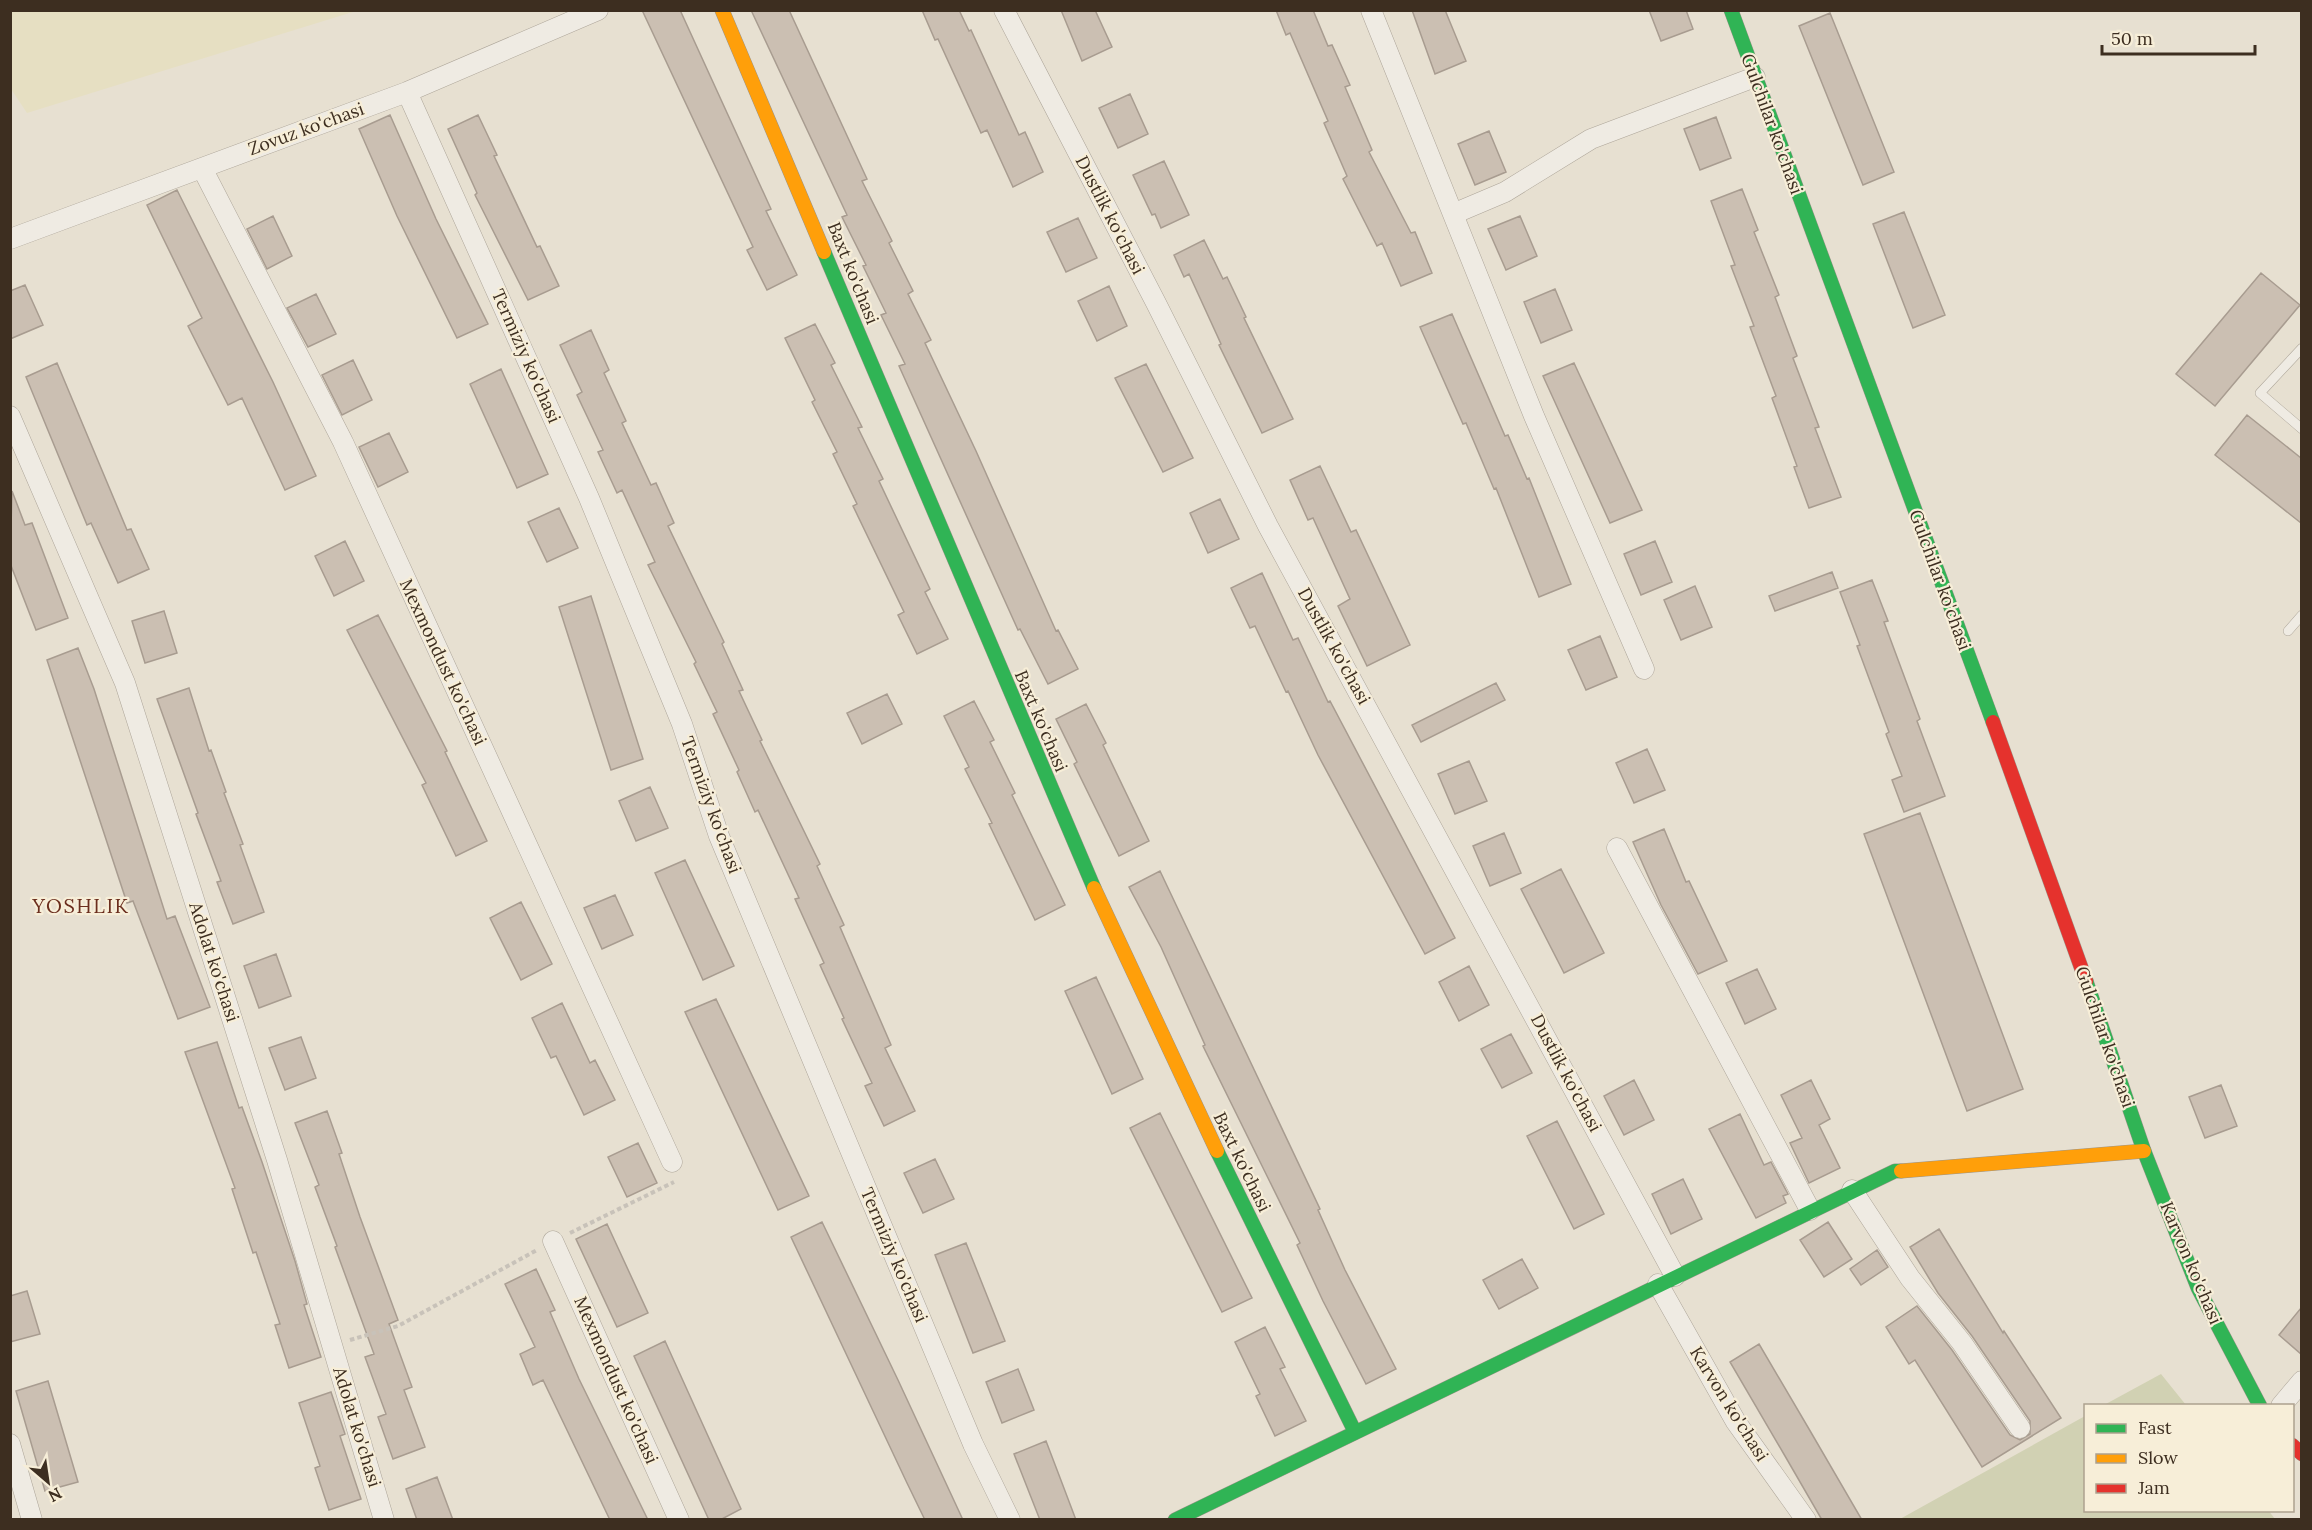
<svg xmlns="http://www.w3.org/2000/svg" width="2312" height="1530" viewBox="0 0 2312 1530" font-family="Lora,serif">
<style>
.farmland{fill:#e6dfc2}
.cemetery{fill:#d1d1b3}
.building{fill:#cbbfb2;stroke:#a89c90;stroke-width:1.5}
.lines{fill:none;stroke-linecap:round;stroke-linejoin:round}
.lane-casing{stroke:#ada599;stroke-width:10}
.street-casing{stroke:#ada599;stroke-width:21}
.fast-casing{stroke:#9c958a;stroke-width:15}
.slow-casing{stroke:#9c958a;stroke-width:15}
.jam-casing{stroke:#9c958a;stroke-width:15}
.path{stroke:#c8c2b9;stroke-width:4;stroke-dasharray:4.5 3;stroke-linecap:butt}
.lane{stroke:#efebe3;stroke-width:9}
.street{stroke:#efebe3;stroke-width:20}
.fast{stroke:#30b455;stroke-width:14}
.slow{stroke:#ff9f0a;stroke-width:14}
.jam{stroke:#e5322d;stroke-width:14}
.labels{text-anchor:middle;stroke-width:4.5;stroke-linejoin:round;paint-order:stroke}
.street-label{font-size:18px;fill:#3d2e20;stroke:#f7eed8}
.neighbourhood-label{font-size:20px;letter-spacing:1.5px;fill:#6b2e1e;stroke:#f7eed8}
</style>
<rect width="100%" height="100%" fill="#e7e0d1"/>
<!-- farmland -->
<path class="farmland" d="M10 11 11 10 356 11 27 113 11 89Z"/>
<!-- cemetery -->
<path class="cemetery" d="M2161 1374 2186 1405H2104Z
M2085 1416 2086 1510H2268L2275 1519H1900Z"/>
<!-- building -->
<path class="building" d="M642 10H680L771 209 766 211 797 275 767 290 747 250 753 247Z
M751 10H789L867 179 862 181 892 241 889 243 913 291 908 294 931 340 925 343 976 451 1056 631 1058 630 1078 669 1048 684 1020 629 1018 630 899 366 905 364 881 315 886 313 863 266 866 265 842 217 847 215Z
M922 10H959L969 31 971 30 1019 135 1025 132 1043 172 1013 187 987 130 981 133 938 39 935 40Z
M1061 10H1095L1112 47 1082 61Z
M1276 10H1313L1328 46 1332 45 1350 85 1345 87 1372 150 1369 152 1411 233 1415 232 1432 273 1401 286 1382 243 1377 246 1343 179 1347 176 1324 123 1328 121 1290 33 1286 35Z
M1412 10H1445L1466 61 1435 74Z
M1649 10H1686L1693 29 1661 41Z
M1830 13 1894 172 1863 185 1799 26Z
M1130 94 1148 134 1118 148 1099 108Z
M390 115 436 219 488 324 457 338 397 216 359 129Z
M478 115 497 155 494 156 537 247 540 246 559 286 528 300 475 195 477 193 448 129Z
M1716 117 1731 158 1700 170 1684 129Z
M1489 131 1506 172 1475 185 1458 144Z
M1164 161 1189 215 1161 228 1155 214 1152 215 1133 175Z
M1742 189 1758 230 1754 232 1779 295 1775 297 1797 356 1793 358 1819 427 1815 428 1841 497 1809 508 1794 467 1797 466 1772 398 1776 396 1750 327 1754 326 1731 266 1735 265 1711 201Z
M177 190 273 382 316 476 285 490 242 398 228 405 188 326 202 318 147 205Z
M1904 212 1945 315 1913 328 1873 224Z
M273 216 292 256 267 269 247 229Z
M1520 216 1537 256 1506 270 1488 229Z
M1078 218 1097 258 1066 272 1047 232Z
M1204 240 1223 279 1227 277 1246 317 1244 318 1293 419 1262 433 1219 345 1221 344 1189 274 1184 277 1174 255Z
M2261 273 2300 305 2215 406 2176 374Z
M25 285 43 325 10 339V291Z
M1109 286 1127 326 1097 341 1078 301Z
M1555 289 1572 330 1541 343 1524 302Z
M316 294 336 334 308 347 287 308Z
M1452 314 1505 436 1508 435 1527 479 1529 478 1571 584 1539 597 1496 488 1494 489 1466 423 1463 424 1420 327Z
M815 324 835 363 831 365 862 427 858 428 883 479 879 481 930 589 925 592 948 639 917 654 898 615 904 612 853 506 857 504 833 454 837 452 812 402 815 400 785 338Z
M591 330 609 370 604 373 626 421 622 423 651 485 656 483 674 523 668 526 724 642 722 644 743 690 739 691 762 740 760 741 820 864 817 866 844 925 840 927 891 1045 885 1048 915 1111 884 1126 865 1086 872 1083 842 1019 844 1018 820 965 824 963 795 899 799 898 758 810 755 812 737 772 739 770 713 714 717 712 694 664 696 662 648 565 655 562 622 490 617 493 598 452 603 450 577 395 582 392 560 345Z
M353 360 372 400 342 415 322 375Z
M57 363 127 530 131 529 149 569 118 583 91 523 87 525 26 377Z
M1574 363 1642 510 1610 523 1543 376Z
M1146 364 1193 458 1163 472 1115 378Z
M501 369 548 474 517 488 470 384Z
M2247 415 2301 458V523L2215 455Z
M389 433 408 472 378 487 359 447Z
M1320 466 1351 532 1356 530 1410 645 1367 666 1338 606 1350 599 1313 518 1308 520 1290 480Z
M12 491 25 525 32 523 68 618 36 630 10 563Z
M1220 499 1239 539 1208 553 1190 513Z
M559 508 578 548 547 562 528 522Z
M345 541 364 581 334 596 315 556Z
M1655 541 1672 582 1641 595 1624 554Z
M1832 572 1838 588 1775 611 1769 596Z
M1262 573 1293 640 1298 638 1328 702 1330 701 1455 938 1425 954 1318 755 1288 691 1286 692 1255 626 1250 628 1231 588Z
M1872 580 1888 621 1884 622 1920 719 1917 721 1945 796 1904 812 1892 780 1902 776 1886 734 1889 732 1857 646 1860 645 1840 592Z
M1695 586 1712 627 1681 640 1664 600Z
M591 596 643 759 611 770 559 607Z
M164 611 177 653 145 663 132 621Z
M378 615 447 751 445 752 487 841 456 856 422 785 426 783 347 630Z
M1600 636 1617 677 1586 690 1568 650Z
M78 648 94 689 167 919 175 916 210 1007 178 1019 133 901 127 903 47 660Z
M1496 683 1505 700 1421 742 1412 725Z
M189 688 209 751 211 750 226 792 224 793 243 844 240 845 264 912 233 924 217 882 221 881 196 814 198 813 157 699Z
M887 694 902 724 862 744 847 713Z
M974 701 994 740 990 742 1015 793 1012 795 1065 905 1035 920 989 824 992 823 965 769 969 767 944 716Z
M1086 704 1106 743 1103 745 1149 841 1119 856 1074 764 1077 762 1056 719Z
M1647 749 1665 790 1634 803 1616 763Z
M1469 761 1487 801 1455 814 1438 774Z
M650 787 668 828 636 841 619 801Z
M1920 813 2023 1089 1967 1111 1864 834Z
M1664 829 1686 882 1689 881 1727 961 1698 974 1661 905 1633 842Z
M1504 833 1521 873 1490 886 1473 846Z
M685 860 734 966 703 980 655 873Z
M1561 869 1604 953 1564 973 1521 889Z
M1160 871 1320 1209 1318 1210 1345 1270 1396 1369 1366 1384 1323 1301 1297 1245 1300 1243 1203 1046 1205 1045 1161 947 1129 887Z
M615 895 633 935 602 949 584 908Z
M521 902 552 964 521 980 490 918Z
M276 954 291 996 259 1008 244 966Z
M1469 966 1489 1005 1459 1021 1439 982Z
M1757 969 1776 1009 1745 1024 1726 983Z
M1096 977 1143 1079 1112 1094 1065 991Z
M716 999 809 1196 778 1210 685 1012Z
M562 1003 590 1063 595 1060 615 1100 584 1115 556 1056 551 1058 532 1018Z
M1511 1034 1532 1073 1502 1088 1481 1049Z
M301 1037 316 1078 285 1090 269 1048Z
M217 1042 239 1108 242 1107 262 1162 295 1261 307 1304 304 1305 321 1357 289 1368 275 1325 280 1324 256 1252 253 1253 232 1189 235 1188 185 1052Z
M1634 1080 1654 1120 1624 1135 1604 1096Z
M1811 1080 1830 1119 1819 1125 1840 1168 1809 1183 1790 1143 1802 1138 1781 1095Z
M2221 1085 2237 1126 2205 1138 2189 1097Z
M327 1111 342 1153 339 1154 360 1217 398 1320 389 1324 412 1387 404 1390 425 1447 393 1459 378 1417 386 1414 365 1357 374 1354 335 1247 337 1246 315 1187 319 1185 295 1123Z
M1160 1113 1252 1298 1222 1312 1130 1128Z
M1740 1114 1764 1165 1771 1162 1788 1194 1783 1196 1786 1203 1756 1218 1709 1129Z
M1557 1121 1604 1214 1574 1229 1527 1136Z
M638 1143 657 1183 627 1197 608 1157Z
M935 1159 954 1199 923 1213 904 1173Z
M1683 1179 1702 1219 1671 1234 1652 1194Z
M822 1222 898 1380 963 1520H925L907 1483 791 1237Z
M1828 1222 1852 1259 1824 1277 1800 1240Z
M607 1224 648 1313 617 1327 576 1239Z
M1939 1229 2003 1333 2004 1331 2061 1418 1982 1467 1915 1360 1909 1364 1886 1327 1917 1306 1952 1350 2010 1435 2020 1440 2030 1434V1421L1972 1336 1938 1293 1910 1247Z
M966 1243 1005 1341 973 1353 935 1255Z
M1877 1250 1888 1267 1861 1285 1850 1269Z
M1522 1259 1538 1288 1499 1309 1483 1280Z
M536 1269 555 1310 550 1312 579 1379 648 1520H610L543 1380 533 1385 520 1354 535 1347 505 1284Z
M27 1291 40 1334 10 1342V1296Z
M2301 1308V1354L2279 1335Z
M1265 1327 1285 1367 1280 1369 1306 1421 1275 1436 1256 1396 1260 1394 1235 1342Z
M665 1341 741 1509 720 1520H709L634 1356Z
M1759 1344 1809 1429 1862 1520H1822L1785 1456 1730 1362Z
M1018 1369 1034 1410 1002 1423 986 1382Z
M48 1381 78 1482 45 1491 16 1391Z
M331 1392 345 1434 340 1436 361 1499 329 1510 315 1468 320 1466 299 1403Z
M1046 1441 1062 1483 1076 1520H1040L1014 1454Z
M437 1477 453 1520H417L406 1489Z"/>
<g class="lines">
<defs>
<path id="lane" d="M2302 348 2260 393 2302 429
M2288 631 2302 615"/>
<path id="street" d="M1004 10 1156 303 1268 526 1675 1276
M1371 10 1534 416 1644 669
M407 92 589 498 682 724 719 836 973 1444 1010 1520
M202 168 343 442 672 1162
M1453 214 1505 192 1591 139 1755 77
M10 239 407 92 598 10
M10 416 125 683 277 1160 384 1520
M1617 848 1810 1210
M1852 1190 1910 1278 1962 1343 2020 1428
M553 1241 679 1520
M1658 1284 1736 1422 1806 1520
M2281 1406 2302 1381
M10 1444 32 1520"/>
<path id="fast" d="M1731 10 1993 722
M824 252 1094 888
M2086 981 2144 1151 2198 1288 2260 1406
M1217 1151 1355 1432
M1175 1520 1895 1171H1901"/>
<path id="slow" d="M722 10 824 252
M1094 888 1217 1151
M1901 1171 2144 1151"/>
<path id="jam" d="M1993 722 2086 981
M2292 1445 2302 1454"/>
</defs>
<!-- lane casing -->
<use href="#lane" class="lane-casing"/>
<!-- street casing -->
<use href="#street" class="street-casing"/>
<!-- fast casing -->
<use href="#fast" class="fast-casing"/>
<!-- slow casing -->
<use href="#slow" class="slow-casing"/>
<!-- jam casing -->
<use href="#jam" class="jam-casing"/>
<!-- path -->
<path class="path" d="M570 1233 674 1182
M350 1340 398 1326 537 1250"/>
<!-- lane -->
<use href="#lane" class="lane"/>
<!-- street -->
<use href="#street" class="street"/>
<!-- fast -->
<use href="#fast" class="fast"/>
<!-- slow -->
<use href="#slow" class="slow"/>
<!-- jam -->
<use href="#jam" class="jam"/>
</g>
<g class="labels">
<!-- street labels -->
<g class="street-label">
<text transform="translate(1772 124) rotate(70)" y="6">Gulchilar ko'chasi</text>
<text transform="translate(306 129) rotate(-20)" y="6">Zovuz ko'chasi</text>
<text transform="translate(1110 215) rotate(63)" y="6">Dustlik ko'chasi</text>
<text transform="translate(853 273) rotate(68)" y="6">Baxt ko'chasi</text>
<text transform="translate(526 356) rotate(66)" y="6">Termiziy ko'chasi</text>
<text transform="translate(1940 580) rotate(70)" y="6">Gulchilar ko'chasi</text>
<text transform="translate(1334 646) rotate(61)" y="6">Dustlik ko'chasi</text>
<text transform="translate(443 662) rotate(65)" y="6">Mexmondust ko'chasi</text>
<text transform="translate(1041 721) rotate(67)" y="6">Baxt ko'chasi</text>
<text transform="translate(711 805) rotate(70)" y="6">Termiziy ko'chasi</text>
<text transform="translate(214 962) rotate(72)" y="6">Adolat ko'chasi</text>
<text transform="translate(2105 1037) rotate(71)" y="6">Gulchilar ko'chasi</text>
<text transform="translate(1566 1073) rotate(62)" y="6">Dustlik ko'chasi</text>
<text transform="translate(1242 1162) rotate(64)" y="6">Baxt ko'chasi</text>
<text transform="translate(894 1255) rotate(67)" y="6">Termiziy ko'chasi</text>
<text transform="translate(2191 1263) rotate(67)" y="6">Karvon ko'chasi</text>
<text transform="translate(616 1380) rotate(66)" y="6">Mexmondust ko'chasi</text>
<text transform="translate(1729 1404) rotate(58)" y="6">Karvon ko'chasi</text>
<text transform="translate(357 1427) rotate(73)" y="6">Adolat ko'chasi</text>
</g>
<!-- neighbourhood labels -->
<g class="neighbourhood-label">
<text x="81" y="913">YOSHLIK</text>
</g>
</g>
<!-- border -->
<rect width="2312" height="1530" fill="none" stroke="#3d2e20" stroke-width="24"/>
<!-- legend -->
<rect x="2084" y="1404" width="210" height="108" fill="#f7eed8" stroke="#ada18e" stroke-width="1.5"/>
<rect x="2096" y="1424" width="30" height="9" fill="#30b455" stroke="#ada18e" stroke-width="1.5"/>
<text x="2138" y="1434" font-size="18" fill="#3d2e20">Fast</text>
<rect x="2096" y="1454" width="30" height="9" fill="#ff9f0a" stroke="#ada18e" stroke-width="1.5"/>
<text x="2138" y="1464" font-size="18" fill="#3d2e20">Slow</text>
<rect x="2096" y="1484" width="30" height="9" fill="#e5322d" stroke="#ada18e" stroke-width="1.5"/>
<text x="2138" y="1494" font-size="18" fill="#3d2e20">Jam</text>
<!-- north arrow -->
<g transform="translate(48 1482) rotate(151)" stroke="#f7eed8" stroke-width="4.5" paint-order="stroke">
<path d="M0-4.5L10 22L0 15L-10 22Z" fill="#3d2e20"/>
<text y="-9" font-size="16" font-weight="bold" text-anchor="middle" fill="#3d2e20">N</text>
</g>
<!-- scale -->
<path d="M2102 45v9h153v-9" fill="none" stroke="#3d2e20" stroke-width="3"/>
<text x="2111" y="45" font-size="18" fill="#3d2e20" stroke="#f7eed8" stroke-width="4.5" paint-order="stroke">50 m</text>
</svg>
